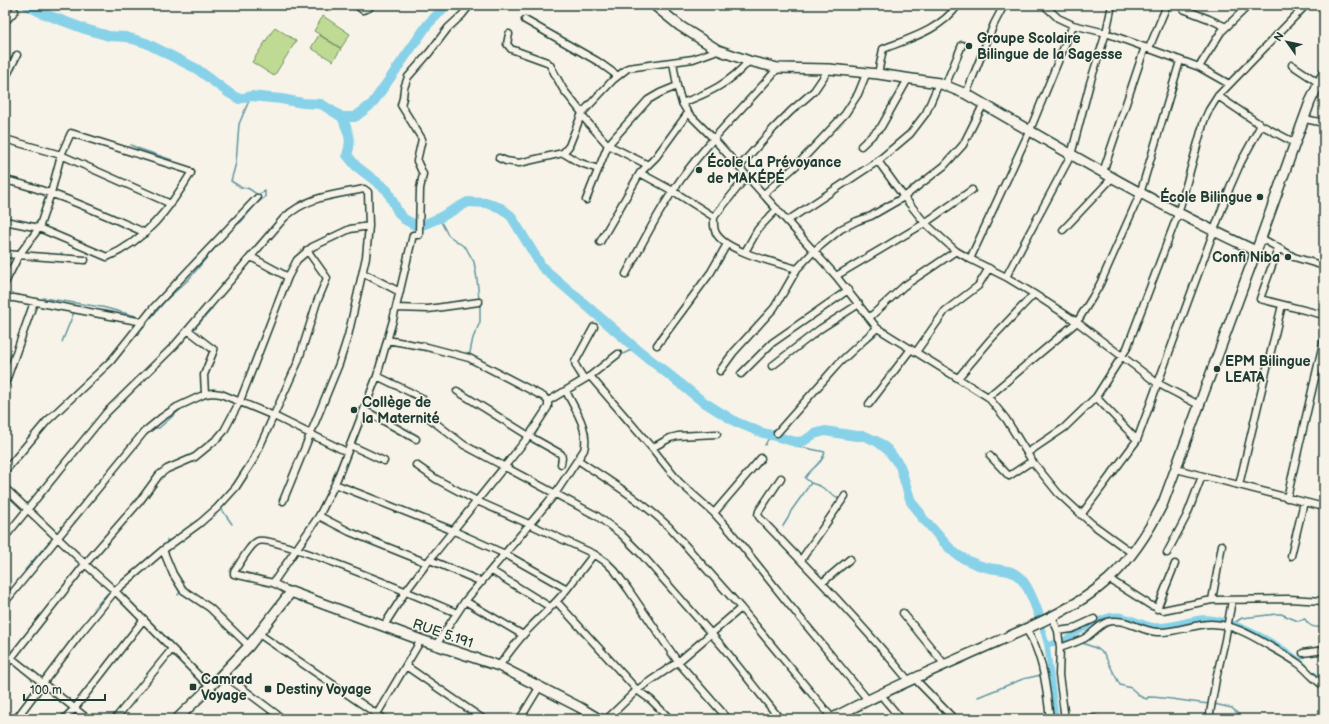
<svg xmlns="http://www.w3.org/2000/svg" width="1329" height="724" viewBox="0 0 1329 724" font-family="'Balsamiq Sans',sans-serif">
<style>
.green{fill:#bfda92;stroke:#6f8c63}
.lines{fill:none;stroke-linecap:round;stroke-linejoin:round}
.stream{stroke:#5e96a1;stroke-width:1.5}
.canal{stroke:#88d2e9;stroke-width:5.5}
.river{stroke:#88d2e9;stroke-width:10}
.street-casing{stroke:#1f3d34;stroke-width:9}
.secondary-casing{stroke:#1f3d34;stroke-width:12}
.street{stroke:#f7f3e8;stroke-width:6}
.secondary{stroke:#f7f3e8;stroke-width:9}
.poi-dot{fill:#1f3d34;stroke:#f7f3e8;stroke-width:1.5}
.labels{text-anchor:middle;stroke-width:3;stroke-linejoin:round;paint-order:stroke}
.poi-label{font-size:14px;font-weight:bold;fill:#1f3d34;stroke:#f7f3e8;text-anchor:start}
.street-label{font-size:14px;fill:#1f3d34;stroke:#f7f3e8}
</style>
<rect width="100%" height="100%" fill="#f7f3e8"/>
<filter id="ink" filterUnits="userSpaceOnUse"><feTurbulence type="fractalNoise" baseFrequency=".025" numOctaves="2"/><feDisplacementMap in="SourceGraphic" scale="8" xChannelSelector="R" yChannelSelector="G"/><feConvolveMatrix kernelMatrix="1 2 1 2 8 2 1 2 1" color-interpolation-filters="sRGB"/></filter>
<g filter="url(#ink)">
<!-- green -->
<path class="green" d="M323 16 350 34 341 48 314 31Z
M275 27 296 41 274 76 252 62Z
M319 35 341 49 333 61 311 48Z"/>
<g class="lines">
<!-- stream -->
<path class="stream" d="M982 111 991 114
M131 145 137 148 172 160
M439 218 448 235 466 248 474 262 477 279 479 299
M43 298 101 307
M78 307 102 311
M102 307 136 316
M102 311 120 315
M193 330 212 309
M204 339 215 346 216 350
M132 340 166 300 188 280 223 238 235 226 241 222 255 205 265 197V191L258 195C253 192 248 186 242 188L231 181 236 163 239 124 251 96
M62 342 74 312
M867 342 876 335
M120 355 128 344
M619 356 631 350 633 346
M469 357 473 338 480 322V303
M594 375 610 395
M137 387 176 348
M200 393 202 390 201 384
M605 397 626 424
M201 399 215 396
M152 421 166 410 176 404
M154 428H159L182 408
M634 432 638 436
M534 435 538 430
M792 441 796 446 825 452C823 463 811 468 805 478L811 483 820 486 841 500
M644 443 653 454
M765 445 771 434
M302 447 306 438
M116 461 120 457
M291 475 300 450
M333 478 344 453
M340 479 339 481 341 483 368 494
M244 481 258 460
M5 493 17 503
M140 496 147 486
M220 507 232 524
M404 508 420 514
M28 514 51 536
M323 515 335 492
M783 526 788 518 791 511 811 483
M166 544 167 540 171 541
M303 546 315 528
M25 570 48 543
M131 573 142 564
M178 595 181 590
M94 608 108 593
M1234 623 1242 618 1277 614H1281L1298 621 1305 619C1309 627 1315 628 1324 627
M1068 639 1073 640
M1080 642 1098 649 1104 654 1120 685 1131 688 1141 697 1147 699 1148 697C1170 697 1189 703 1210 704
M1299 660 1309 655
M231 671V675L245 686
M1045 673 1050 672
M249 689 259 697
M247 696 277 719
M978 697 1023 679 1041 675
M1214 704 1232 708 1243 719
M188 714 191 719
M1249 719 1270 717 1283 719"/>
<!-- canal -->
<path class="canal" d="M1040 621 1047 645 1056 719
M1061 641C1078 635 1092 620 1110 616 1125 612 1139 624 1154 626 1171 627 1185 620 1202 618 1231 616 1285 646 1305 666
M1047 645 1058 642
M1313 674 1324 681"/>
<!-- river -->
<path class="river" d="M27 5 42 13 85 29 109 36 126 37 146 43 197 69 229 93 239 99 251 96 281 99 303 103 321 104 342 117H355L372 104 428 24 447 5
M342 117C348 132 353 139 347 155L356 166 387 190 398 212 404 219 415 225 425 224 439 218 468 202 486 203 501 208 511 216 542 267 633 346 702 401 736 422 760 432 796 442 804 441 814 434 825 431 856 436H865L878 442 888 450 900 466 911 502 920 513 923 519C936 530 944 546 959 556 968 561 975 565 985 567 1002 572 1013 566 1025 584 1032 594 1036 608 1040 618"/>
<defs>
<path id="street" d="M356 5 363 10 369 8 371 5
M1044 5 1058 18 1073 25 1106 33 1199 67 1229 84
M1183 9 1209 19 1226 27
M525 20 597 61 618 76
M5 22 15 11
M509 34 507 44 511 49 547 62 550 65 563 89 582 113
M1149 48 1165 10
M673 62 677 86 682 103 688 113 713 138 836 276 877 328 988 397 1006 419 1032 461 1058 493 1092 524 1132 553
M1292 65 1319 83
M1199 67 1221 32 1249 5
M878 74 883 49C911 38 940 30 958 5
M5 79 17 55
M945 86 962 45
M966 94 994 24 1004 5
M1218 96 1261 125 1295 143
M682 103C709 93 730 83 749 61
M582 116 608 145 648 165
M1305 119 1324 123
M5 139 61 155 171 204
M861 146 881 127 908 79
M563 153 578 162 598 169
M499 158 506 161 519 163 563 153 569 146 582 113 613 80 628 68 693 59 718 50
M878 161 904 197 925 223 956 251 970 259 1006 277 1034 294 1077 322 1157 383 1199 405
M739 167 774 128 791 111 814 91 829 69
M1103 172 1145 47
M640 173 673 191 714 217C714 222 713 228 716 233 725 251 777 263 797 269
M5 180C54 191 100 213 146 233
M764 194 798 164 845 114 858 94 867 72
M586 200 608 145 648 100 660 93 677 86
M714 217 747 176
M5 221 39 228 107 257C145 241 170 208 191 173L188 170 71 133 61 155 51 193 39 228 19 255 5 283
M787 221 878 161 910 134 926 113 939 83
M1063 230 1112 178
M1261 238 1294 257 1324 266
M600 242 640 173 656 157 688 113
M1278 249 1260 299 1324 315
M745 252 758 229 777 209
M5 254 85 260
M251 257 288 277
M970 259 1030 130 1073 25
M363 273 400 292
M626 274C641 246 655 217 673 191 703 145 743 109 778 68
M836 276 925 223 972 190
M1006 277 1071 155 1090 83 1106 33 1112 5
M5 298H14L143 322
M396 308 428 309 479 302
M869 318 904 286 956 251
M188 330 214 350 204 375 205 394
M387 340 427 347 469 358 544 397 548 401V407L529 436 561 454 562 458 561 464
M657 345 711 272 727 244
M916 352 945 311 978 286 989 268
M772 366 820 329 859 304
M720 371 733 353 774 308 785 290 797 269 814 251 841 229 857 221 871 216 904 197 944 166 963 145 983 105
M741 374 772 343 848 290
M377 376 422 398
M590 376 652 448 679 482 714 513 731 532 787 602 868 700
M958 378 991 339 1034 294
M584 379 576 366 575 362 594 327
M5 384 34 302
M988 397 1077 322 1092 298 1100 284 1140 194 1180 61
M1096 397 1137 440
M548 401 590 376 618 354
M869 404 911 349
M364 410 416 439
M429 418 464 445 597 516 621 534 642 555 722 646 780 719
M777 433 839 363 877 328
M350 445 384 461
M652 448 670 438 678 436 717 434
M1027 453 1064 428 1096 397 1127 348 1178 214 1204 121 1209 110 1218 96 1306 5
M990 456 1009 476 1032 461
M578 460C609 481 642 501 669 527L741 608 832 718
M416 465 436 479 477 501 529 524 594 554 606 562 615 571 628 589 678 662 728 719
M1176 469 1324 507
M5 471 47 421 111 361 154 307 257 198
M781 478 759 511 758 515 760 518C811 571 862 624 909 681
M335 484 454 531 505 554 567 589C555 605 538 618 524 634 515 644 507 655 499 666
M1239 485 1282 305
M5 488 85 564 115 591 210 687
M1287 498 1324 339
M714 513 761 458
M1081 515 1137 440 1230 187 1241 162 1261 125
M319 516 350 532 427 563
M5 537 106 413 175 345 284 218C308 196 334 195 364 189L368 192 369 226 366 257 348 336 339 364 283 501
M163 550 173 574 183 590 210 608 249 646
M1167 553 1187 515 1202 476
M1291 556 1304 502
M430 560 482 582
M801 560 845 496
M492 571 550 607
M1109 579 1150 605 1163 610 1212 600 1289 599 1324 601
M823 582 850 559
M273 583 319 516 335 484 377 376 393 320 413 235H419L420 189 423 174 417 161 422 139 401 105 403 98 404 88 408 77 429 53 448 28 462 15 470 5
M567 589 594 554
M291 592 273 583 234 574V572C239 565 250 544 258 541 275 535 431 602 457 613
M1212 600 1222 545
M465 601 523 635
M5 602 144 432 161 418 177 407 205 394 213 393 221 394 274 416 347 452
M557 602 637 690 651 700 670 719
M1157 609 1175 564
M903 613 945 665
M1052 617 1058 631 1060 648 1059 675 1065 719
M383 627 406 591 427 563 529 436 457 391
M1026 629C1044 655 1046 688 1050 719
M1058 631 1072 629 1094 619
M259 634 384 719
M436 645 465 601 555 494 584 450C590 430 574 408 566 391
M1060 648C1068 645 1077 642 1085 638 1093 633 1099 625 1107 622 1125 617 1140 631 1157 632 1176 633 1193 624 1211 624 1234 624 1254 637 1273 648 1282 653 1291 658 1299 664 1308 671 1314 680 1324 686
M5 653 88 719
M1303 653 1324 650
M5 666 85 564 140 501 159 475 167 469 195 457 218 438 224 431 240 401 288 277 297 260 312 247 350 229 369 226
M406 666 483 719
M223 674 283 719
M914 678 954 719
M880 694 901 719
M16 719 80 634 115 591 163 550 200 523 217 508 236 487 254 459 298 362 317 302 327 278 307 250
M64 719 75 708 144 619
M115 719 172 649
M374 719 421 640
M520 719 540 686
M607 719 637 690 678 662 741 608
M1091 719H1095
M1209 719 1216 679 1225 640 1232 600"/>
<path id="secondary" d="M654 5 680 26 718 50 749 61 778 68 829 69 878 74 939 83 966 94C1061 149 1156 205 1256 251
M177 719 210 687 249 646 291 592 421 640 499 666 579 707 599 719
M831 719C881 692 935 669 987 646 1030 627 1074 610 1109 579 1132 558 1149 531 1163 503L1261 238 1295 143 1310 102 1324 73"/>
</defs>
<!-- street casing -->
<use href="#street" class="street-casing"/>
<!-- secondary casing -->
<use href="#secondary" class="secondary-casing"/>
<!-- street -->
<use href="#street" class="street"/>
<!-- secondary -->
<use href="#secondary" class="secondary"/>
</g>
</g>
<!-- markers -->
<g class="poi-dot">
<circle cx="969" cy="46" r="4"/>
<circle cx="699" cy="170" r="4"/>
<circle cx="1260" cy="197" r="4"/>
<circle cx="1288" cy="257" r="4"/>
<circle cx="1217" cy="369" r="4"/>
<circle cx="354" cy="410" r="4"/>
<rect x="189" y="683" width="8" height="8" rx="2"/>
<rect x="264" y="685" width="8" height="8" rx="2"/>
</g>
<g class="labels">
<!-- poi labels -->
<g class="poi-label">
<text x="977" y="43">Groupe Scolaire<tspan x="977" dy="16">Bilingue de la Sagesse</tspan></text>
<text x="707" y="167">École La Prévoyance<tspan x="707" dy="16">de MAKÉPÉ</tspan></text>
<text x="1252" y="202" text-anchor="end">École Bilingue</text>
<text x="1280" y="262" text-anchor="end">Confi Niba</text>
<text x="1225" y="366">EPM Bilingue<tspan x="1225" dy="16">LEATA</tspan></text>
<text x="362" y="407">Collège de<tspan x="362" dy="16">la Maternité</tspan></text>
<text x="201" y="684">Camrad<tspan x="201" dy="16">Voyage</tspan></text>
<text x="276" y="694">Destiny Voyage</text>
</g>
<!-- street labels -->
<g class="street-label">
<text transform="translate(443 633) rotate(19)" y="5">RUE 5.191</text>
</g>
</g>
<!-- margin -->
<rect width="1329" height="724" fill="none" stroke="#f7f3e8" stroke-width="20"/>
<rect x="10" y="10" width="1309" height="704" fill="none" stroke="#1f3d34" stroke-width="1.5" filter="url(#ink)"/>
<!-- north arrow -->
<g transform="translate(1287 42) rotate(303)" stroke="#f7f3e8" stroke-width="3" paint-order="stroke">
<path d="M0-3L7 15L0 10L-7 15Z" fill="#1f3d34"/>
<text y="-6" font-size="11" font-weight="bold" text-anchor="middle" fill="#1f3d34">N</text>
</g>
<!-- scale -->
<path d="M24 694v6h81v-6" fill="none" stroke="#1f3d34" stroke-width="2"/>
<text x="30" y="694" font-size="12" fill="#1f3d34" stroke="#f7f3e8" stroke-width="3" paint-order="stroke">100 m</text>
</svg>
